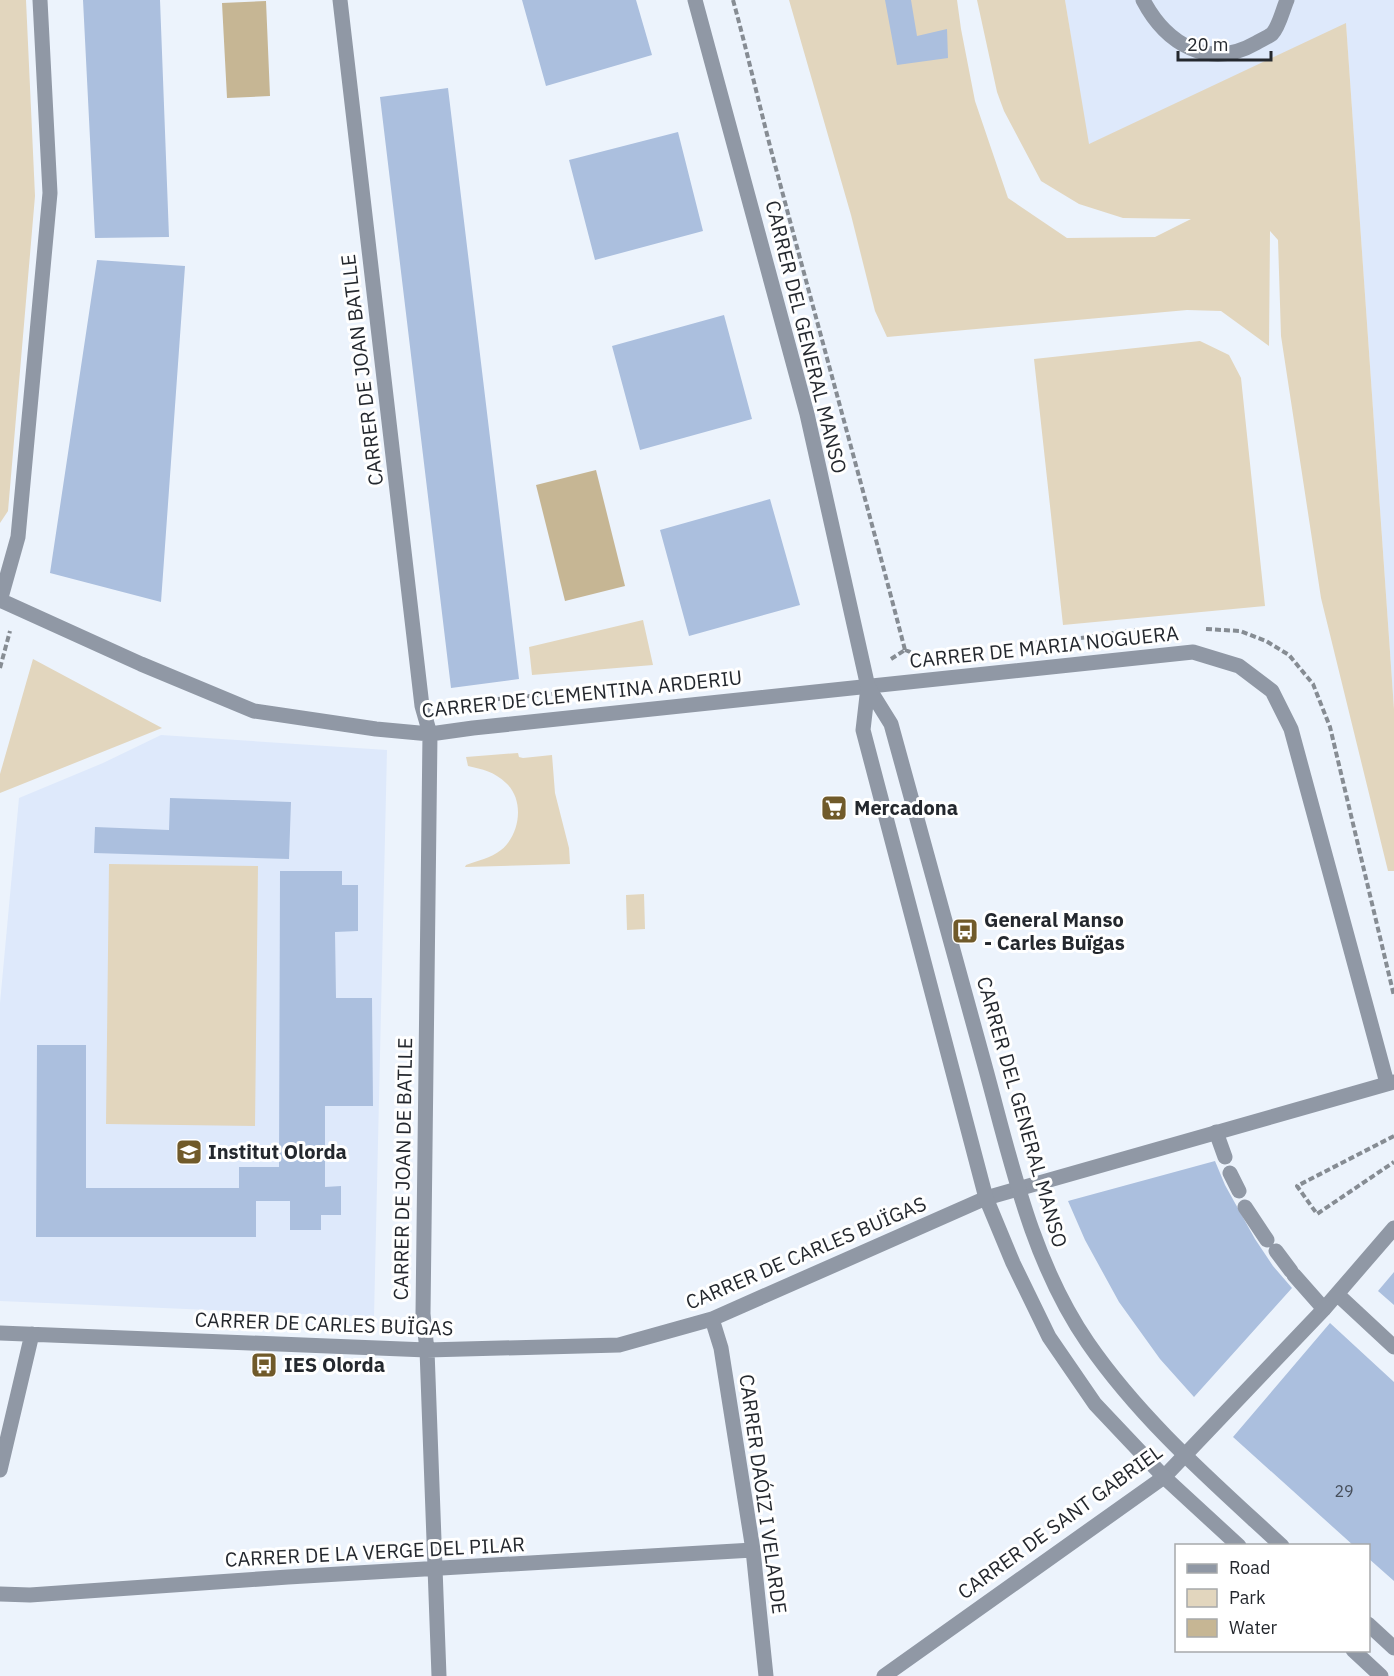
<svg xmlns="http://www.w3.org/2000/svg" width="1394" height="1676" viewBox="0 0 1394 1676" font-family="'IBM Plex Sans',sans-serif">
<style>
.built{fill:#dee9fb}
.green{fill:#e2d6be}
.water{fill:#c6b694}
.building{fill:#abbfde}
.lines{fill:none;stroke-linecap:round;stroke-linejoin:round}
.path{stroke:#868c93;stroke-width:4;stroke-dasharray:6 3;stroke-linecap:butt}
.service{stroke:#9098a5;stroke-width:15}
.pedestrian{stroke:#9098a5;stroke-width:15}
.minor{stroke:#9098a5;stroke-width:15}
.tertiary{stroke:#9098a5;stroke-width:15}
.labels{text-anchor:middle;stroke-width:6;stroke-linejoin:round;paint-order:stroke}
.number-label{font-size:16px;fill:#464e5a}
.street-label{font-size:20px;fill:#24282e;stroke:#fff}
.poi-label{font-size:20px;font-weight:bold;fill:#24282e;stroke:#fff;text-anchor:start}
</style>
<rect width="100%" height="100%" fill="#ecf3fc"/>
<!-- built -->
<path class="built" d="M1065 0H1394V709L1346 24 1088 145Z
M161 735 387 750 374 1317 0 1301V1003L19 798 103 763Z"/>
<!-- green -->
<path class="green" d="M0 0H26L35 196 8 511 0 523Z
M789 0H957L961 29 975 101 1008 198 1067 238 1155 237 1191 219 1123 218 1079 204 1041 181 1004 111 997 92 977 0H1065L1089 144 1346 23 1394 709V871H1388L1321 598 1281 336 1278 240 1270 231 1269 346 1221 311 1187 310 887 337 875 311 851 215Z
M1200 341 1229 355 1241 378 1265 606 1063 625 1034 359Z
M643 620 653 665 532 675 529 647Z
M33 659 162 728 0 793V774Z
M518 753 519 757 523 758 552 755 555 793 569 848 570 864 465 867 466 865C477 861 491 858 501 850 520 835 525 800 506 783 495 772 482 769 468 766L466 757Z
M109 864 258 866 255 1126 106 1124Z
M644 894 645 929 627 930 626 895Z"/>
<!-- water -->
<path class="water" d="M266 1 270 96 227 98 222 3Z
M596 470 625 586 565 601 536 485Z"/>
<!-- building -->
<path class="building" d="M83 0H160L169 237 95 238Z
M522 0H636L652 55 546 86Z
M885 0H911L917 36 947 29 948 58 897 65Z
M448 88 519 679 451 688 380 97Z
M678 132 703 231 595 260 569 160Z
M97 260 185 266 161 602 50 573Z
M724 315 752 419 640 450 612 346Z
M770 499 800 605 689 636 660 530Z
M170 798 291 802 289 859 94 853 95 827 169 830Z
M280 871H342V885H358V931L335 932 336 998H372L373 1106H325V1187L341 1186V1215H321V1230H290V1201H256V1237H36L37 1045H86V1188H239V1167H279Z
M1215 1161 1225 1185 1255 1239 1273 1266 1292 1288 1194 1397 1160 1359 1119 1302 1085 1240 1068 1201Z
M1394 1272V1305L1378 1291Z
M1330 1323 1394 1382V1581L1368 1558V1546H1354L1233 1437Z"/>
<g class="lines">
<!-- path -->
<path class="path" d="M733 0C749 58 762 118 778 176 820 334 864 492 905 650
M1206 629 1240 631 1266 641 1289 655 1313 684 1330 727 1394 996
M1081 638 1135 630 1160 629
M1009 645 1067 639
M905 650 921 656
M891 659 905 650
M0 668 10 631
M444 704 562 693
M1394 1136 1297 1186 1317 1214 1394 1162"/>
<!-- service -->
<path class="service" d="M1143 0C1166 44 1209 70 1256 43 1261 40 1268 37 1272 34 1279 27 1283 9 1287 0"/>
<!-- pedestrian -->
<path class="pedestrian" d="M1216 1132 1225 1157
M1230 1173 1239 1191
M1245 1207 1267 1240
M1276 1251 1291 1271
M1294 1275 1324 1309"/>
<!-- minor -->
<path class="minor" d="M340 0 422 706 430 734 423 1314 427 1350 439 1676
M0 600 141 664 254 711 376 729 430 734 473 728 1193 652 1239 666 1272 691 1291 729 1387 1083
M0 601 18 537 50 193 40 0
M1337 1294 1394 1347
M712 1319 721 1348 753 1550 766 1676
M0 1333 427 1350 619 1345 712 1319 986 1198 1394 1082
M0 1470 32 1334
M0 1594 30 1595 288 1577 753 1550
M884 1676 1164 1477 1324 1309 1394 1228"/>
<!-- tertiary -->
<path class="tertiary" d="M695 0 807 414 868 687 891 724C922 836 952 947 983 1059 1010 1156 1030 1259 1088 1343 1142 1421 1213 1482 1282 1546
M868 687 863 730 986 1198 1013 1263 1049 1337 1095 1404 1164 1477 1239 1546
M1368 1624 1394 1648
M1353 1650 1381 1676"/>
</g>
<!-- icons -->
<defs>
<symbol id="supermarket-square" viewBox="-11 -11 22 22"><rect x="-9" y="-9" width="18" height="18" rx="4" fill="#705a2a" stroke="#fff"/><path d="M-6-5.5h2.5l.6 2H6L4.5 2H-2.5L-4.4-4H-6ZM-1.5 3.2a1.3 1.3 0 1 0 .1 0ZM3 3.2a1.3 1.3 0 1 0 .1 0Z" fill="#fff"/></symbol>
<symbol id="bus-square" viewBox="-11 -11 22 22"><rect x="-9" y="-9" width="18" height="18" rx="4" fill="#705a2a" stroke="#fff"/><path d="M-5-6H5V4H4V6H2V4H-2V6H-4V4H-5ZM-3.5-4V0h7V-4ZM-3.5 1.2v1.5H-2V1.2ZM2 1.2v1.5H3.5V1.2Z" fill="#fff"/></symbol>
<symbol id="school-square" viewBox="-11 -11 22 22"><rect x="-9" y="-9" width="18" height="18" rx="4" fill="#705a2a" stroke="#fff"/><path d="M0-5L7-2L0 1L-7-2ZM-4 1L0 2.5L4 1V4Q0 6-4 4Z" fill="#fff"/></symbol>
</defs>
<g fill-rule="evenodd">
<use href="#supermarket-square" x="819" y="793" width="30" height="30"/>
<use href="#bus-square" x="950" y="916" width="30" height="30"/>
<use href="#school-square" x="174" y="1137" width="30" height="30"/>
<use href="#bus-square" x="249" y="1350" width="30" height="30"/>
</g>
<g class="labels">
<!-- number labels -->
<g class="number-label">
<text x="1344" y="1497">29</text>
</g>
<!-- street labels -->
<g class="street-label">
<text transform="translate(806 337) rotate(76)" y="7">CARRER DEL GENERAL MANSO</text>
<text transform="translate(362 370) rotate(-97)" y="7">CARRER DE JOAN BATLLE</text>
<text transform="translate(1044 647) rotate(-6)" y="7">CARRER DE MARIA NOGUERA</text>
<text transform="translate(582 694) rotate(-6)" y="7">CARRER DE CLEMENTINA ARDERIU</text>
<text transform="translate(1022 1112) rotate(74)" y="7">CARRER DEL GENERAL MANSO</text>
<text transform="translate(403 1169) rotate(-89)" y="7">CARRER DE JOAN DE BATLLE</text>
<text transform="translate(806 1253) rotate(-23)" y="7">CARRER DE CARLES BUÏGAS</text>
<text transform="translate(324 1324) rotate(2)" y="7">CARRER DE CARLES BUÏGAS</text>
<text transform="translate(763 1494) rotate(82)" y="7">CARRER DAÓIZ I VELARDE</text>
<text transform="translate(1060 1522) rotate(-36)" y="7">CARRER DE SANT GABRIEL</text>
<text transform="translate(375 1552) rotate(-3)" y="7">CARRER DE LA VERGE DEL PILAR</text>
</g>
<!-- poi labels -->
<g class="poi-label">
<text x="854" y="815">Mercadona</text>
<text x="984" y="927">General Manso<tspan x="984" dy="23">- Carles Buïgas</tspan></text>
<text x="208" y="1159">Institut Olorda</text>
<text x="284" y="1372">IES Olorda</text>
</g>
</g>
<!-- legend -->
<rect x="1175" y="1544" width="195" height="108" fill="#ffffff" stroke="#a7a9ab" stroke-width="1.5"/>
<rect x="1187" y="1564" width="30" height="9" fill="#9098a5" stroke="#a7a9ab" stroke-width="1.5"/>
<text x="1229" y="1574" font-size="18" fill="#24282e">Road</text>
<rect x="1187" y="1589" width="30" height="18" fill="#e2d6be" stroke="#a7a9ab" stroke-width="1.5"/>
<text x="1229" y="1604" font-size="18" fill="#24282e">Park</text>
<rect x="1187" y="1619" width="30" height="18" fill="#c6b694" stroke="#a7a9ab" stroke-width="1.5"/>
<text x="1229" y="1634" font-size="18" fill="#24282e">Water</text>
<!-- scale -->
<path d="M1178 51v9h93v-9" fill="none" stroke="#24282e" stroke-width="3"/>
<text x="1187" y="51" font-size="18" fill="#24282e" stroke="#ffffff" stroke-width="4.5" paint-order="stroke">20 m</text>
</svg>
